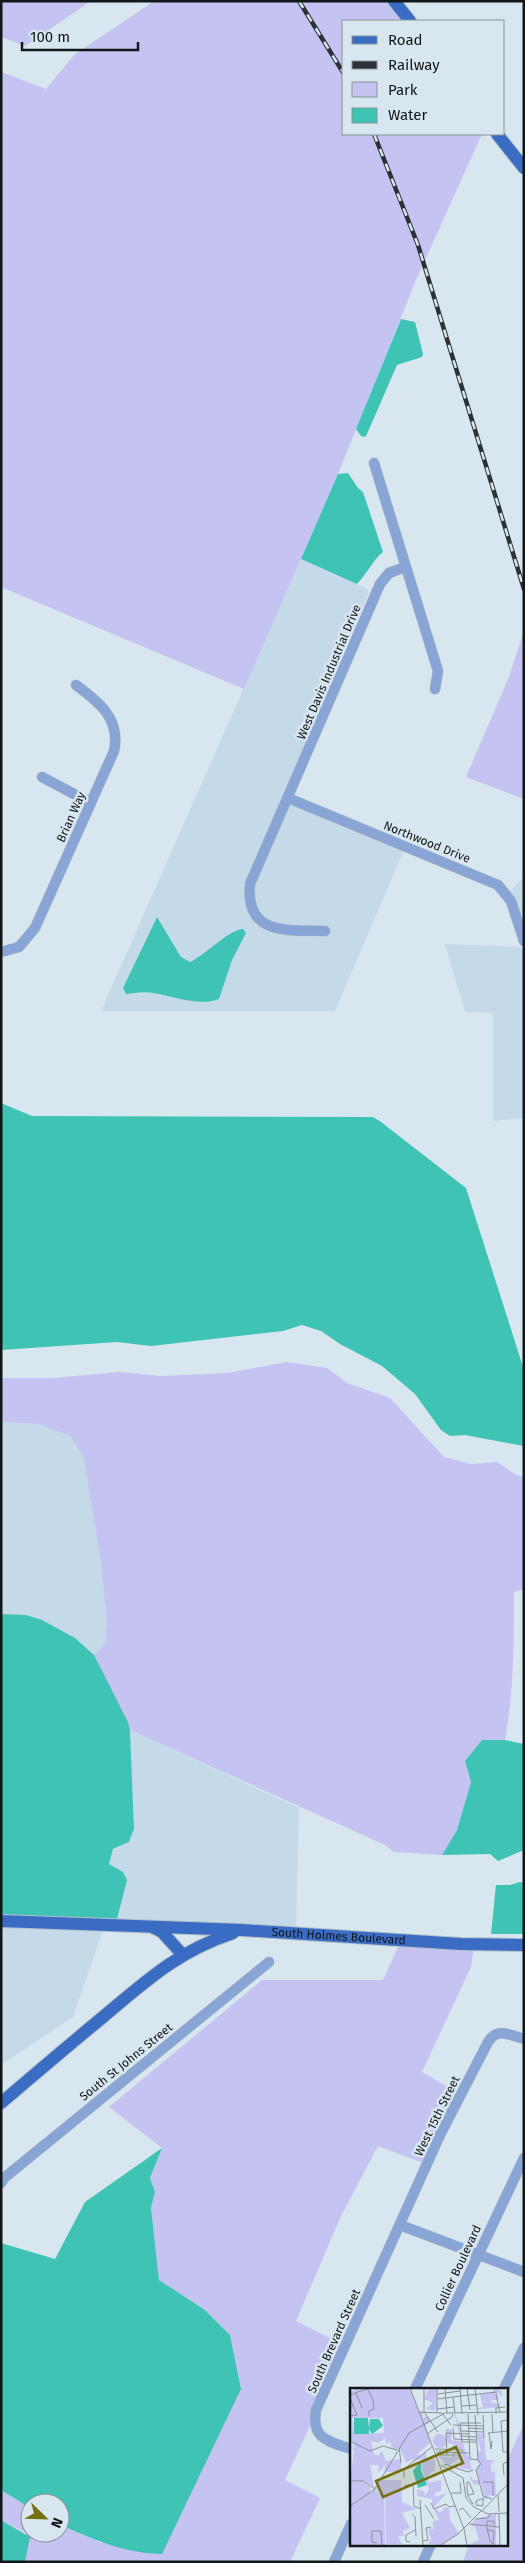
<svg xmlns="http://www.w3.org/2000/svg" width="525" height="2563" viewBox="0 0 525 2563" font-family="'Fira Sans',sans-serif">
<style>
.built{fill:#c5dae8;fill-rule:evenodd}
.green{fill:#c5c3f2}
.water{fill:#3fc3b4}
.lines{fill:none;stroke-linecap:round;stroke-linejoin:round}
.minor-casing{stroke:#b4c1c8;stroke-width:11}
.major-casing{stroke:#b4c1c8;stroke-width:14}
.minor{stroke:#88a5d6;stroke-width:10}
.major{stroke:#3a6cc4;stroke-width:12}
.rail-casing{stroke:#2b3135;stroke-width:4.5}
.rail{stroke:#d8e6ef;stroke-width:2.5;stroke-dasharray:8;stroke-linecap:butt}
.labels{text-anchor:middle;stroke-width:5;stroke-linejoin:round;paint-order:stroke}
.street-label{font-size:12px;fill:#111619;stroke:#d8e6ef}
.inset-road{fill:none;stroke:#889399;stroke-width:1}
.view{fill:#757112;fill-opacity:0.15;stroke:#757112;stroke-width:2.5}
.inset-edge{fill:none;stroke:#111619;stroke-width:2.5}
</style>
<rect width="100%" height="100%" fill="#d8e6ef"/>
<!-- built -->
<path class="built" d="M301 559 366 588 369 593 246 882 244 895 248 914 259 925 274 933 330 935 329 927 276 925 265 920 256 910 254 886 290 803 404 850 335 1011H101ZM157 917 181 957 190 962 233 933 243 929 246 932 232 960 218 999 213 1002 182 999 152 993 126 994 123 991V988Z
M524 877V927L510 891Z
M445 944 521 947 524 955V1118L493 1121V1013L465 1012Z
M1 1422 38 1424 70 1436 85 1458 100 1556 107 1622 105 1643 94 1655 75 1638 42 1620 26 1615 1 1614Z
M130 1730 299 1808 296 1932 116 1923 123 1872 108 1863 113 1850 129 1842 134 1829Z
M1 1925 103 1930 73 2017 1 2065Z"/>
<!-- green -->
<path class="green" d="M1 1H91L25 46 1 37Z
M154 1H389L405 21H344V134H482L416 280 338 474 244 689 1 587V72L46 89 74 55Z
M524 630V799L466 777 509 677Z
M287 1362 327 1368 347 1383 390 1398 444 1457 471 1464 497 1462 516 1475 524 1477V1589L514 1592C514 1642 514 1691 505 1740H482L465 1761 471 1782 457 1830 442 1855 394 1852 385 1845 130 1730 94 1655 105 1643 107 1622 100 1556 84 1458 70 1436 38 1424 1 1422V1378H54L119 1372 162 1376 227 1373Z
M399 1945 474 1948 471 1967 422 2072 457 2092 423 2163 378 2146 341 2216 296 2321 342 2344 312 2408 310 2426 285 2480 320 2498 290 2562H25L26 2533 1 2520V2490L30 2508V2533H60V2525L102 2543 241 2389 230 2335 205 2310 159 2280 151 2208 155 2192 150 2178 162 2148 109 2107 262 1980H383Z
M524 2424V2562H463L469 2544H506V2462Z"/>
<!-- water -->
<path class="water" d="M401 319 415 322 423 354 422 357 397 365 367 434 365 437 361 436 356 429Z
M348 473 358 488 363 492 383 552C372 561 367 574 357 584L301 559 338 474Z
M157 917 181 957 190 962C205 955 230 929 243 929L246 933 232 960 219 999C202 1007 171 996 153 993 144 992 135 993 126 994L123 988Z
M1 1103 32 1116 373 1117 381 1122 466 1188 524 1370V1446L465 1435 450 1436 441 1430 415 1394 382 1366 340 1344 321 1331 302 1325 283 1331 151 1346 117 1342 1 1350Z
M1 1614 26 1615 42 1620 75 1638 94 1655 128 1722 130 1730 134 1829 129 1842 113 1849 109 1864 123 1872 127 1880 116 1923 1 1917Z
M482 1740H505L524 1744V1850L498 1861 490 1854 442 1855 457 1830 471 1782 465 1761Z
M520 1882 524 1883V1934H491L496 1885H510Z
M162 2148 150 2178 155 2192 151 2208 159 2280 205 2310 230 2335 241 2389 162 2554C122 2553 96 2540 60 2525V2503H30V2508L1 2490V2243L55 2259 85 2202Z
M1 2520 30 2537 25 2562H1Z"/>
<g class="lines">
<defs>
<path id="minor" d="M374 463 438 671 435 689
M42 777 91 803
M288 798 498 885 511 901 524 941
M325 931C288 930 245 936 250 884L380 584 389 573 405 567
M1 952 19 947 35 928 114 751C121 719 99 702 76 685
M1 2183 4 2178 269 1962
M400 2225 524 2272
M415 2389 524 2158
M504 2389 524 2348
M351 2449C328 2441 311 2439 316 2410L440 2135 488 2042C497 2027 510 2035 524 2039
M334 2562 351 2524
M423 2562 431 2544"/>
<g id="major">
<path d="M394 1 410 21"/>
<path d="M497 134 524 168"/>
<path id="s1" d="M1 1921 242 1930 461 1944 524 1945"/>
<path d="M154 1928 162 1932 182 1954"/>
<path d="M1 2103C35 2074 69 2045 103 2017 146 1981 178 1951 233 1933"/>
</g>
</defs>
<!-- minor casing -->
<use href="#minor" class="minor-casing"/>
<!-- major casing -->
<use href="#major" class="major-casing"/>
<!-- minor -->
<use href="#minor" class="minor"/>
<!-- major -->
<use href="#major" class="major"/>
<defs>
<path id="rail" d="M299 1 344 74
M374 134 418 245 524 589"/>
</defs>
<!-- rail casing -->
<use href="#rail" class="rail-casing"/>
<!-- rail -->
<use href="#rail" class="rail"/>
</g>
<g class="labels">
<!-- street labels -->
<g class="street-label">
<text transform="translate(329 672) rotate(-67)" y="4">West Davis Industrial Drive</text>
<text transform="translate(71 817) rotate(-66)" y="4">Brian Way</text>
<text transform="translate(427 842) rotate(22)" y="4">Northwood Drive</text>
<text dy="4" stroke="none"><textPath href="#s1" startOffset="338">South Holmes Boulevard</textPath></text>
<text transform="translate(126 2062) rotate(-39)" y="4">South St Johns Street</text>
<text transform="translate(437 2116) rotate(-64)" y="4">West 15th Street</text>
<text transform="translate(458 2268) rotate(-65)" y="4">Collier Boulevard</text>
<text transform="translate(334 2341) rotate(-66)" y="4">South Brevard Street</text>
</g>
</g>
<!-- overview -->
<g transform="translate(350 2388)">
<rect width="158" height="158" fill="#d8e6ef"/>
<path d="M0 0 3 3 7 0H58L59 3 60 0 69 24H74L72 30 77 28 81 34 75 37 81 54 67 66 71 68 76 63V72L85 71V82L77 88 79 95 91 92V103L85 105 86 109 97 105 84 119 90 125 95 119 99 120 100 132 109 145 91 157 78 156 81 151 78 140 83 141V133L89 132 82 117V111L67 108V101L74 103 75 108 79 101 72 81V71L63 73 62 71 56 75 49 59 47 62 41 59V54L36 56V50L27 55 21 53 24 66 28 68 32 63 36 73 51 71V84H35V77L28 85 29 77H20L24 99 13 93H0L4 63 0 58 5 60 0 49ZM2 30H33L34 45 4 46ZM79 0H87L85 23 76 21 83 15 74 11ZM143 0 152 3V9L147 4 149 12H141L142 15H149L150 19 121 22 133 19 130 6 143 5ZM103 20 108 34 116 66 119 68 122 82 110 80 111 70 98 78 88 68 101 69 112 62 102 61 104 57 98 55 95 43 98 40 102 43 101 52 111 53ZM126 45 134 46 136 72H145L141 76V83L145 84 146 108 140 107 135 112 131 96 124 97 120 91V88L123 92H129L126 82 129 75 125 69 127 71 128 63H131ZM83 53a7 7 0 1 1 14 0a7 7 0 1 1-14 0ZM31 92H51L52 114 67 121 52 125 60 140 53 143 54 148H48L52 156H36L35 107 25 101ZM11 93 20 99V104L24 101 34 108 35 157H0V94ZM146 126V157H117L129 152 125 139 121 137 125 131Z" fill="#c5c3f2" fill-rule="evenodd"/>
<path d="M4 30H18L19 40 20 31H29L33 38 22 46 19 41V46H4ZM71 73V82L77 97 68 100 63 83Z" fill="#3fc3b4"/>
<path class="inset-road" d="M17 0 23 12 24 21 19 23V28M60 0 114 141M74 0V24M95 0 97 25M110 0 112 26M117 0 120 22M125 0 128 27M6 5 12 20M88 6 110 3M146 6 150 25M0 7 19 0M111 8 147 4M103 9 105 25M0 10 7 27 0 28M87 11 111 8M112 18 127 17M87 21 104 19M69 24 92 25 101 37M74 24 88 44M87 25V1M118 26 120 71 128 72M142 26 143 45M146 26V20L155 19M125 27 128 72 132 77M133 27 134 50M158 32 151 33 153 64H158M103 37 134 38M103 40 104 51 127 52M118 40 134 41M111 43 134 44M78 45 102 29 103 26M138 45 158 43M139 45 141 61 142 53M111 48 127 49M0 53 20 63 33 58 47 62M127 54H112L110 35H131M49 59 51 75M85 61 112 62 113 65M90 62V67H104L105 65M86 64 120 65M97 67 96 45 119 46M94 76 118 84 123 82M91 77 113 90 116 110 124 119 138 126 158 125M130 77 126 82 133 108 142 111M154 87 153 76 158 73M54 90V81L83 58M0 93H13L25 101M133 94H143V108M54 98 63 96 64 118 71 121M24 102 59 45 95 25 158 24M101 105H111L110 94M118 107 124 106 119 94H117V101L118 108 123 116M148 107 149 124M133 111V118L126 117V113L134 110M70 112 73 157M81 115 84 121 96 116 99 119 105 118M75 117 84 131M0 118 24 102M109 122 113 120 121 130M132 123 158 96M62 126 65 129 66 148M149 126 150 157M125 131 138 130 140 126M119 136 149 139M114 141 117 157M138 142 144 143 143 156 140 153 137 140V133H144V137M73 153 78 152 76 140 81 139M60 154 56 153V147L65 142M27 155 22 154V143H31L32 157M91 157 108 146 131 123"/>
<path class="view" d="M106 59 113 75 33 109 26 93Z"/>
<rect width="158" height="158" class="inset-edge"/>
</g>
<!-- border -->
<rect width="525" height="2563" fill="none" stroke="#111619" stroke-width="5"/>
<!-- legend -->
<rect x="342" y="20" width="162" height="115" fill="#d8e6ef" stroke="#889399"/>
<rect x="352" y="36" width="25" height="8" fill="#3a6cc4" stroke="#889399"/>
<text x="388" y="45" font-size="15" fill="#111619">Road</text>
<rect x="352" y="61" width="25" height="8" fill="#2b3135" stroke="#889399"/>
<text x="388" y="70" font-size="15" fill="#111619">Railway</text>
<rect x="352" y="82" width="25" height="15" fill="#c5c3f2" stroke="#889399"/>
<text x="388" y="95" font-size="15" fill="#111619">Park</text>
<rect x="352" y="108" width="25" height="15" fill="#3fc3b4" stroke="#889399"/>
<text x="388" y="120" font-size="15" fill="#111619">Water</text>
<!-- north arrow -->
<g transform="translate(45 2518) rotate(113)"><circle r="24" fill="#d8e6ef" stroke="#889399"/>
<path d="M0-4L9 19L0 12L-9 19Z" fill="#757112"/>
<text y="-8" font-size="14" font-weight="bold" text-anchor="middle" fill="#111619">N</text>
</g>
<!-- scale -->
<path d="M22 42v8h116v-8" fill="none" stroke="#111619" stroke-width="2.5"/>
<text x="30" y="42" font-size="15" fill="#111619" stroke="#d8e6ef" stroke-width="4" paint-order="stroke">100 m</text>
</svg>
